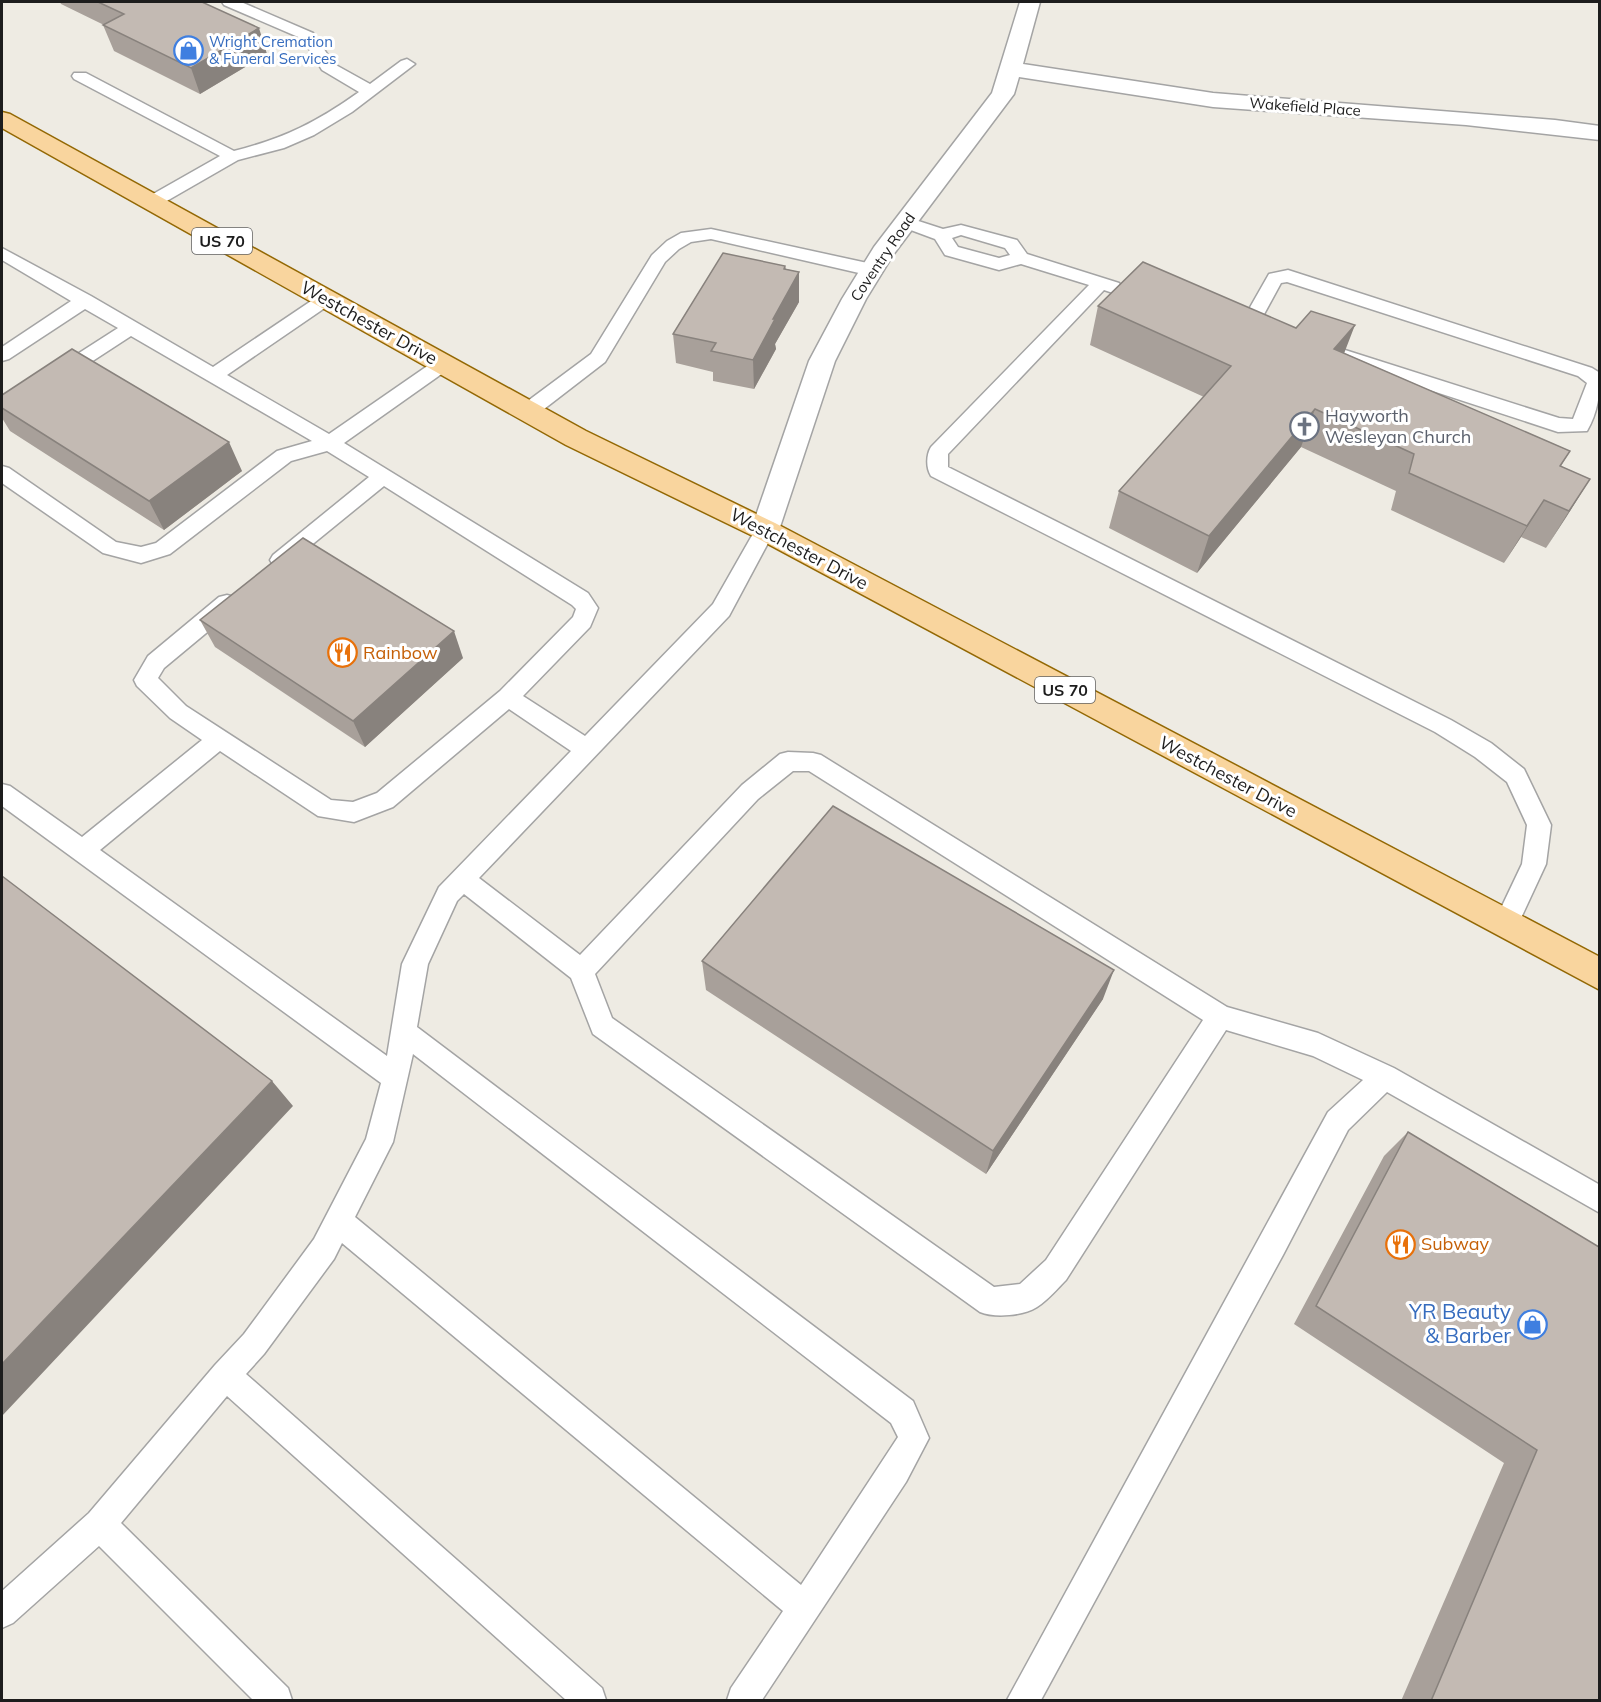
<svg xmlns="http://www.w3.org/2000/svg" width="1601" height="1702" viewBox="0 0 1601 1702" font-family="Mulish,sans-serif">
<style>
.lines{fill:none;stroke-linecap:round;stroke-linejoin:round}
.service-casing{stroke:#a4a4a4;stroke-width:3}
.minor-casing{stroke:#a4a4a4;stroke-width:3}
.primary-casing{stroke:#936804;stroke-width:3}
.service{fill:#fff;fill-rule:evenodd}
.minor{fill:#fff;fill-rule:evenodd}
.primary{fill:#f9d59e;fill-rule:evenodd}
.wall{fill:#a8a09a}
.shaded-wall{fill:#88827d}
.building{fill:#c3bab3;stroke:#88827d;stroke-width:1.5}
.labels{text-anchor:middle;stroke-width:6;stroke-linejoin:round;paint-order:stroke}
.far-shop-label{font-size:15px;fill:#366cbe;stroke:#fff;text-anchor:start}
.far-street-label{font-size:15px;fill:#1d1d1d;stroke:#fff}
.shield{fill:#fff;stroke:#616161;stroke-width:1.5}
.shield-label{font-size:16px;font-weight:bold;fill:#1d1d1d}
.street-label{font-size:18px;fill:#1d1d1d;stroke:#fff}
.worship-label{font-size:18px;fill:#5b616d;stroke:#fff;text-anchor:start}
.food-label{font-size:18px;fill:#c56008;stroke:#fff;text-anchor:start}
.near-shop-label{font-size:21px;fill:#366cbe;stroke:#fff;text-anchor:end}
</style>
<rect width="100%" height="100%" fill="#eeebe3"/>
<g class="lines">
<defs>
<path id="service" d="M222 2H241L313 33 334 64 370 84 401 61 407 59 415 64 352 112 314 135 284 148 238 160 158 206H146L143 202 146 198 220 156 74 79 72 76 74 73H86L234 151C285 138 317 122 359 92L322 70 303 39 224 5Z
M906 217 943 229 961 225 1017 240 1027 254 1119 283 1122 287 1119 291 1113 293 1104 290 948 454V467L1451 720 1491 743 1524 769 1551 825 1546 864 1514 933 1505 936 1496 933 1493 925 1522 864 1527 825 1507 782 1475 757 1435 732 931 476C926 468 926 455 931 447L1089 285 1021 264 999 270 945 255 935 239 900 226 897 222 900 218ZM961 235 1005 248 1010 255 999 258 958 247 952 238Z
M711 229 872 264 878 266 881 270 878 274 872 276 711 239 691 242 679 249 665 262 605 362 535 416 528 418 521 416 518 411 521 406 591 354 652 255 667 241 681 233Z
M2 248 91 296 213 367 320 295H332L335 299 332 303 227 375 329 434 436 360 443 358 450 360 452 364 450 368 344 443 588 593 598 608 590 627 523 696 585 736 713 604 758 525 765 523 772 525 775 530 729 616 479 878 580 955 742 785 780 754 788 752 813 753 821 755 1227 1007 1318 1033 1394 1068 1600 1185V1213L1387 1092 1348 1130 1283 1255 1041 1700H1007L1328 1112 1363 1080 1313 1056 1226 1030 1066 1280C1057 1289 1048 1300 1037 1307 1023 1316 994 1318 980 1312L593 1034 571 978 464 894 457 901 428 964 417 1027 913 1401 929 1438 906 1482 762 1700H727L731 1688 783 1611 342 1243 334 1259 264 1354 246 1374 602 1688 606 1700H566L227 1396 121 1523 288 1688 292 1700H253L99 1546 13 1623 2 1628V1591L89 1513 215 1365 244 1334 314 1239 366 1139 381 1083 2 806V784L10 786 82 837 202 740 170 718 137 686 134 680 148 656 219 597 227 595 235 597 238 603 235 609 164 668 158 678 186 706 331 800 353 802 377 793 500 691 573 617 576 609 572 605 384 486 287 565 280 568 273 565 270 560 273 555 369 477 327 451 291 461 170 554 141 563 103 553 2 483V466L9 468 116 542 141 547 156 543 277 451 312 441 131 336 65 379 58 381 51 379 49 375 51 371 118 328 85 309 9 359 2 361V347L71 301 2 260ZM509 709 571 751 439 887 402 964 387 1056 100 850 220 751 318 816 354 822 393 807ZM793 771H809L1203 1020 1046 1260 1020 1284 994 1287 612 1018 595 974 758 799ZM413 1054 891 1423 898 1437 801 1585 355 1217 393 1142Z
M1288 270 1592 368 1600 373C1600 394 1598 412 1587 431L1558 432 1338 360 1336 356 1338 352 1345 350 1559 418 1573 419 1587 383 1578 376 1287 282 1281 283 1256 329H1242L1240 325 1269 274Z"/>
<path id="minor" d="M1020 2H1040L1023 64 1213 93 1555 120 1600 126V140L1466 125 1213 107 1019 77 1014 94 893 255 866 299 835 361 779 530 775 537 765 540 755 537 751 530 809 361 842 299 874 247 992 93Z"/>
<path id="primary" d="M2 112 10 114 586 431 775 523 1600 957V990L755 537 566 445 2 128Z"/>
</defs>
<!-- service casing -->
<use href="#service" class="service-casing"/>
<!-- minor casing -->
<use href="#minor" class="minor-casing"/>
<!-- primary casing -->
<use href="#primary" class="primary-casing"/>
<!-- service -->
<use href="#service" class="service"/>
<!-- minor -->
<use href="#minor" class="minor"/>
<!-- primary -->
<use href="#primary" class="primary"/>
</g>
<!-- wall -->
<path class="wall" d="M60 2H202L267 54 200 94 114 51 103 25H104L61 4Z
M785 266 786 269 799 272V302L775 344 776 349 754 389 713 381V372L676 363 673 334Z
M1098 306 1344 353 1570 451 1561 466 1590 479 1546 548 1521 537 1504 563 1391 510 1396 491 1301 447 1197 573 1109 528 1119 491 1204 397 1090 345Z
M2 395 242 471 164 530 10 431 2 418Z
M200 620 463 658 365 747 215 647Z
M702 961 1103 999 986 1174 706 990Z
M1408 1132 1599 1247V1701H1401L1504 1463 1294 1324 1384 1156Z"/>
<!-- shaded-wall -->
<path class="shaded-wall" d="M259 28 267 54 200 94 191 68Z
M785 266 786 295 799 272V302L775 344 776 349 754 389 753 360 773 319 784 269Z
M1355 325 1340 364 1334 349Z
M1315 409 1301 447 1197 573 1209 536Z
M229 442 242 471 164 530 149 501Z
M1590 479 1567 516 1546 548 1569 511Z
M1544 500 1521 537 1504 563 1527 526Z
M454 631 463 658 365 747 353 721Z
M1114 970 1103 999 986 1174 993 1151Z
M272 1081 293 1106 2 1416V1364Z"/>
<!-- building -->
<path class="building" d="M98 2H202L259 28 191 68 103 25 124 14Z
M723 253 785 266 784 269 799 272 773 319H775L753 360 711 351 716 343 673 334Z
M1143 262 1296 328 1311 311 1355 325 1334 349 1570 451 1560 466 1590 479 1569 511 1544 500 1527 526 1409 473 1414 454 1315 409 1209 536 1119 491 1231 366 1098 306Z
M72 349 229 442 149 501 2 408V395Z
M303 538 454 631 353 721 200 620Z
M833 806 1114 970 993 1151 702 961Z
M2 876 272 1081 2 1364Z
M1408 1132 1599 1247V1701H1431L1537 1450 1316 1306Z"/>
<!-- icons -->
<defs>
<symbol id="shop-ring" viewBox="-11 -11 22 22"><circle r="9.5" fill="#fff" stroke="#3f7fe0" stroke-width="1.5"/><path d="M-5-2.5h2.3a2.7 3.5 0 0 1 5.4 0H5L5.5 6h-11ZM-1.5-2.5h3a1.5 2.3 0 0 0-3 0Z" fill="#3f7fe0"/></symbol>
<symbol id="church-ring" viewBox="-11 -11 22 22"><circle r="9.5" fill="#fff" stroke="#6b7280" stroke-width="1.5"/><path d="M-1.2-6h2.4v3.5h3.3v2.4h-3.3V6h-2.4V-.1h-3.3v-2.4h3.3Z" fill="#6b7280"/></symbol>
<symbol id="restaurant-ring" viewBox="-11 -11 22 22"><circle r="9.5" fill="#fff" stroke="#e8710a" stroke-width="1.5"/><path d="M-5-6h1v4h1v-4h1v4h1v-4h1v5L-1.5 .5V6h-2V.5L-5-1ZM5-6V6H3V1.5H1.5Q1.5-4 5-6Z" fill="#e8710a"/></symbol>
</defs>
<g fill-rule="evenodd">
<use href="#shop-ring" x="172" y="34" width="33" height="33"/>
<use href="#church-ring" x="1288" y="410" width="33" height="33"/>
<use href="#restaurant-ring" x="326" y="636" width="33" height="33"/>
<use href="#restaurant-ring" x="1384" y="1228" width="33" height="33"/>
<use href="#shop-ring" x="1516" y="1308" width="33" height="33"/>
</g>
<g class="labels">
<!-- far-shop labels -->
<g class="far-shop-label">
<text x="209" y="47">Wright Cremation<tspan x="209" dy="17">&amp; Funeral Services</tspan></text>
</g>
<!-- far-street labels -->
<g class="far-street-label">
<text transform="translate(1305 107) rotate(4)" y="5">Wakefield Place</text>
<text transform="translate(883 257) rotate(-56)" y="5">Coventry Road</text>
</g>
<!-- shield labels -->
<g class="shield">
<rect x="192" y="228" width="60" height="26" rx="4.5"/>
<rect x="1035" y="677" width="60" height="26" rx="4.5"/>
</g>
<g class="shield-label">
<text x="222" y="247">US 70</text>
<text x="1065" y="696">US 70</text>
</g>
<!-- street labels -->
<g class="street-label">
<text transform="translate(369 323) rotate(29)" y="6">Westchester Drive</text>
<text transform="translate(799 549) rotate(28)" y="6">Westchester Drive</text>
<text transform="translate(1228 777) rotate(28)" y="6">Westchester Drive</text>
</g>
<!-- worship labels -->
<g class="worship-label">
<text x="1325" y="422">Hayworth<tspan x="1325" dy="21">Wesleyan Church</tspan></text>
</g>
<!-- food labels -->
<g class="food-label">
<text x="363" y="659">Rainbow</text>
<text x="1421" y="1250">Subway</text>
</g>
<!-- near-shop labels -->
<g class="near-shop-label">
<text x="1511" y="1319">YR Beauty<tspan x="1511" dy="24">&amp; Barber</tspan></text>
</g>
</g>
<!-- border -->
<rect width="1601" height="1702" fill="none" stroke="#1d1d1d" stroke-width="6"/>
</svg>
